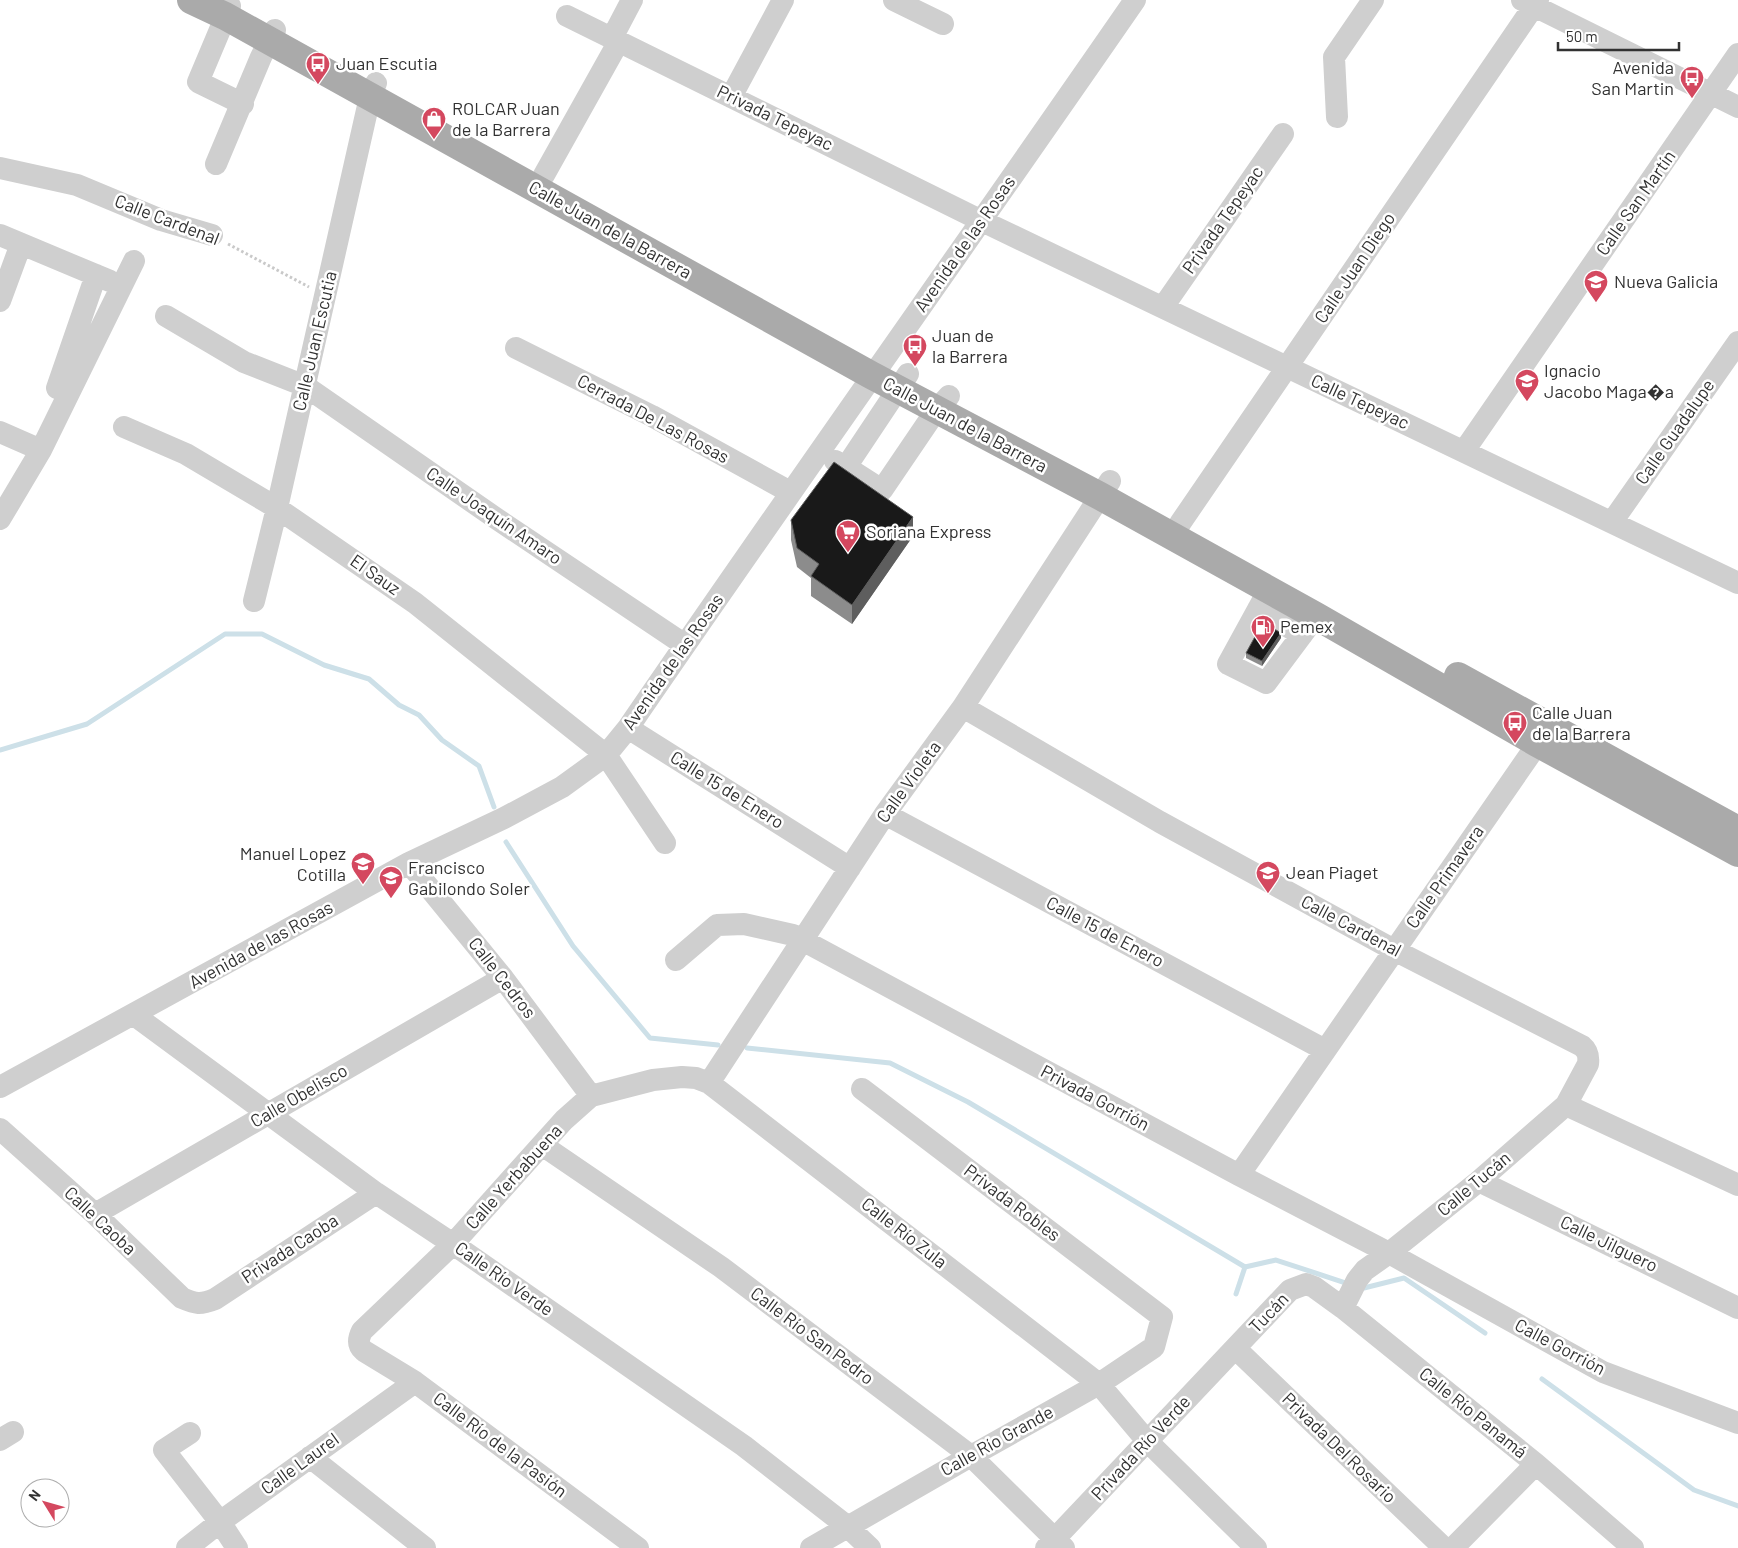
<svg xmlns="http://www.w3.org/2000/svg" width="1738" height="1548" viewBox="0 0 1738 1548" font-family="Barlow,sans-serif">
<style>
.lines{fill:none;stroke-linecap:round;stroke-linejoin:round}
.stream{stroke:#cde0e8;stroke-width:5}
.path{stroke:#c9c9c9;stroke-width:3;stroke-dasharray:2.5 2.5;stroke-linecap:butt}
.minor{stroke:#cfcfcf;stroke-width:22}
.major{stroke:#aaa;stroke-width:28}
.wall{fill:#8c8c8c}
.shaded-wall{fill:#5e5e5e}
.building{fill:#191919;stroke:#5e5e5e}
.labels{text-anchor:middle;stroke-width:5;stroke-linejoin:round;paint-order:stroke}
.poi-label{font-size:18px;fill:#323232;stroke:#fff;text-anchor:start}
.street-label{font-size:18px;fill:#323232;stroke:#fff}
</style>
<rect width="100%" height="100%" fill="#fff"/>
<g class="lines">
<!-- stream -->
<path class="stream" d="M0 750 87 724 225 634H262L324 665 369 679 399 705 419 715 442 740 479 766 494 807
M506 842 573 946 650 1038 718 1045
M747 1048 890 1063 968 1102 1245 1267 1276 1260 1349 1284
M1364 1288 1404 1278 1485 1333
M1236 1294 1245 1267
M1542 1379 1694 1490 1738 1506"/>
<!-- path -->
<path class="path" d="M228 244 309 287"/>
<!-- minor -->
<path class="minor" d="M894 0 943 24
M1522 0 1738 107
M230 6 198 82 243 104
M567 16 982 221 1738 583
M612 38 632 0
M731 97 783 0
M1337 117 1334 57 1373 0
M216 164 261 57 275 30
M0 168 77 185 161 220 212 235
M544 175 619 41
M0 235 110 281
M0 301 21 244
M1163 307 1283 134
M166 316 244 362 305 386 497 519 685 645
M516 348 652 416 790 492
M57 388 96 275
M124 427 186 454 277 508 415 603 606 755 665 843
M0 432 41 450
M1464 451 1738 54
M835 461 846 467 908 374
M846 467 882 490 937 409 949 396
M0 519 41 450 134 261
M1612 522 1738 342
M1172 537 1181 522 1538 0
M1268 591 1228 664 1266 683 1316 616
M254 601 277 508 370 97 376 83
M1258 609 1302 635
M963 707 1160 822 1394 950 1582 1046C1588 1051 1589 1056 1588 1064L1566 1105 1479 1181 1389 1253 1365 1270 1357 1280 1343 1308
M628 728 850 868
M885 814 1325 1050
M409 863 503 978 591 1096
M676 960 717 925 744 924 793 935 1239 1175 1389 1253 1603 1372 1738 1423
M134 1015 376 1193 453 1244 744 1446 848 1527 870 1548
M709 1083 885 814 963 707 1110 481
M0 1087 409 863 504 818 562 787 606 755 628 728C795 484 967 243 1135 0
M1566 1105 1738 1185
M0 1129 95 1214 182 1298C196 1304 200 1305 215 1299L376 1193
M542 1145 721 1267 971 1456 1064 1548
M1239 1175 1547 730
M1479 1181 1738 1308
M95 1214 503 978
M1235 1348 1444 1548
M190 1433 164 1450 220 1522 237 1548
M0 1440 13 1432
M310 1457 425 1548
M187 1548 220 1522 415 1382
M638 1548 415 1382 364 1351C357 1345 358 1339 362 1331L453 1244 564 1120 591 1096 653 1080 682 1077 696 1078 709 1083 1099 1384 1147 1441 1256 1548
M811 1548 971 1456 1099 1384 1154 1347 1162 1317 862 1089
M1046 1548 1290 1290 1306 1284 1314 1287 1343 1308 1536 1464 1633 1548
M1453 1548 1536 1464"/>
<!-- major -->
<path class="major" d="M191 0 225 16 871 375 1100 496 1316 616 1537 743 1738 853
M1458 676 1738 830"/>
</g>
<!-- wall -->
<path class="wall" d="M791 520 913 536 852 624 811 596V578L797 567 791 540Z
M1281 638 1262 666 1246 658V653Z"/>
<!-- shaded-wall -->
<path class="shaded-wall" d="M913 517V536L852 624V605Z
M1281 633V638L1262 666V661Z"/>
<!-- building -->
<path class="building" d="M834 462 913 517 852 605 811 576 819 564 797 548 791 520Z
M1263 622 1281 633 1262 661 1246 653Z"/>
<!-- icons -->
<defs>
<symbol id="bus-pin" viewBox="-11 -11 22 30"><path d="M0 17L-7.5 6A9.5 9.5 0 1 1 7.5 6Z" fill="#d4485f" stroke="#fff"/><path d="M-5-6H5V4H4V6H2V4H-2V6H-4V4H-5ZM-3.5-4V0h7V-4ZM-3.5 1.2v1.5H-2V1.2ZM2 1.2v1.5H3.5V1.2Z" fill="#fff"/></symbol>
<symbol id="shop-pin" viewBox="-11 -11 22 30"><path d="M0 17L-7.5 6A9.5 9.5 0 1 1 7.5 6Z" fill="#d4485f" stroke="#fff"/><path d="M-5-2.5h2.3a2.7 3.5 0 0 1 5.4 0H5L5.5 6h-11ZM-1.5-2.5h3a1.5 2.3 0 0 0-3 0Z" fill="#fff"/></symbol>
<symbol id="school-pin" viewBox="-11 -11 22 30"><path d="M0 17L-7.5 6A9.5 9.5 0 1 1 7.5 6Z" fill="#d4485f" stroke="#fff"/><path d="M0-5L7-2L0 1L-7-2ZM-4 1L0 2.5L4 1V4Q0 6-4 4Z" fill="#fff"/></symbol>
<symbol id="supermarket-pin" viewBox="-11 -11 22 30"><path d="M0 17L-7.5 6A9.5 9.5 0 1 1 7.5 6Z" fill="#d4485f" stroke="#fff"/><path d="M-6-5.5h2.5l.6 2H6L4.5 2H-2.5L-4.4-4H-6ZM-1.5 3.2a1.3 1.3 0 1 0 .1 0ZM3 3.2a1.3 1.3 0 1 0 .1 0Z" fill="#fff"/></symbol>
<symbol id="fuel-pin" viewBox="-11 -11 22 30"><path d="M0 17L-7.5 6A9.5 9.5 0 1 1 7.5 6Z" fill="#d4485f" stroke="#fff"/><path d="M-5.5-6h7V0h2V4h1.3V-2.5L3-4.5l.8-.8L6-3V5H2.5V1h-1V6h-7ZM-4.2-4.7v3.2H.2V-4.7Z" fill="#fff"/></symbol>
</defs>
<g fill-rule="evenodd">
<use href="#bus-pin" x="304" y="50" width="28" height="38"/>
<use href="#bus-pin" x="1678" y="64" width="28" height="38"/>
<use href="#shop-pin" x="420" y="105" width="28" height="38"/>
<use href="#school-pin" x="1582" y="268" width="28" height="38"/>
<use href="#bus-pin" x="901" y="332" width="28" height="38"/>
<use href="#school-pin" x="1513" y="367" width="28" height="38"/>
<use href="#supermarket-pin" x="834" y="518" width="28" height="38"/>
<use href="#fuel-pin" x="1249" y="613" width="28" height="38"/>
<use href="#bus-pin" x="1501" y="709" width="28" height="38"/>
<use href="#school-pin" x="349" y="850" width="28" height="38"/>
<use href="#school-pin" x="1254" y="859" width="28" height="38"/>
<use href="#school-pin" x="377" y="864" width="28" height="38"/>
</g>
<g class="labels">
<!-- poi labels -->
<g class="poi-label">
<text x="336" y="70">Juan Escutia</text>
<text x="1674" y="74" text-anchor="end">Avenida<tspan x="1674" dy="21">San Martin</tspan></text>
<text x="452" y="115">ROLCAR Juan<tspan x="452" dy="21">de la Barrera</tspan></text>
<text x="1614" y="288">Nueva Galicia</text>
<text x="932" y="342">Juan de<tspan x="932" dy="21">la Barrera</tspan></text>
<text x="1544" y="377">Ignacio<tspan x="1544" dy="21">Jacobo Maga�a</tspan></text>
<text x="866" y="538">Soriana Express</text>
<text x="1280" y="633">Pemex</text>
<text x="1532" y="719">Calle Juan<tspan x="1532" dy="21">de la Barrera</tspan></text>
<text x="346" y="860" text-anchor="end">Manuel Lopez<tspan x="346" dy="21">Cotilla</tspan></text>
<text x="408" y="874">Francisco<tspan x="408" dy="21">Gabilondo Soler</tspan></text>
<text x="1286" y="879">Jean Piaget</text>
</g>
<!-- street labels -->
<g class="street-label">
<text transform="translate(775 118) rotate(26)" y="6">Privada Tepeyac</text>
<text transform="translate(1636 203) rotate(-55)" y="6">Calle San Martín</text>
<text transform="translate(167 220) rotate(21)" y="6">Calle Cardenal</text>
<text transform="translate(1223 220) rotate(-55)" y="6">Privada Tepeyac</text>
<text transform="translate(610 230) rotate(29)" y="6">Calle Juan de la Barrera</text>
<text transform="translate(965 244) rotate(-55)" y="6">Avenida de las Rosas</text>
<text transform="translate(1355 268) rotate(-56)" y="6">Calle Juan Diego</text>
<text transform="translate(315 341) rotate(-77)" y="6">Calle Juan Escutia</text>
<text transform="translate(1360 402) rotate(25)" y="6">Calle Tepeyac</text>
<text transform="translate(653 419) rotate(28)" y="6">Cerrada De Las Rosas</text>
<text transform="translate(965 425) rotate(28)" y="6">Calle Juan de la Barrera</text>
<text transform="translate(1675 432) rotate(-55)" y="6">Calle Guadalupe</text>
<text transform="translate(494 516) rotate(34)" y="6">Calle Joaquín Amaro</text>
<text transform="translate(375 575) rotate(35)" y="6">El Sauz</text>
<text transform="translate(673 662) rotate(-55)" y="6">Avenida de las Rosas</text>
<text transform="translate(909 782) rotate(-54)" y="6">Calle Violeta</text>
<text transform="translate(727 790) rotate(32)" y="6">Calle 15 de Enero</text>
<text transform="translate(1445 877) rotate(-55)" y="6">Calle Primavera</text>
<text transform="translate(1351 926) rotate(28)" y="6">Calle Cardenal</text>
<text transform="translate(1105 932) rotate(28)" y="6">Calle 15 de Enero</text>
<text transform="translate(261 945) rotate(-29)" y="6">Avenida de las Rosas</text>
<text transform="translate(502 978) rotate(52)" y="6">Calle Cedros</text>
<text transform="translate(299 1096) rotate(-30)" y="6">Calle Obelisco</text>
<text transform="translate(1095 1098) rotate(28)" y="6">Privada Gorrión</text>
<text transform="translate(514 1177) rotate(-48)" y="6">Calle Yerbabuena</text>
<text transform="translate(1474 1184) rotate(-40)" y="6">Calle Tucán</text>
<text transform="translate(1012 1203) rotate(37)" y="6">Privada Robles</text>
<text transform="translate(100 1221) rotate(43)" y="6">Calle Caoba</text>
<text transform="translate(904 1233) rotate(38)" y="6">Calle Río Zula</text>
<text transform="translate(1609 1244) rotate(26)" y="6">Calle Jilguero</text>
<text transform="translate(290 1249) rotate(-33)" y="6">Privada Caoba</text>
<text transform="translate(504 1279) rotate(35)" y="6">Calle Río Verde</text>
<text transform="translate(1269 1313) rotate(-46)" y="6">Tucán</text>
<text transform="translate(812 1336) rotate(37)" y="6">Calle Río San Pedro</text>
<text transform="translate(1560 1347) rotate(28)" y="6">Calle Gorrión</text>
<text transform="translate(1473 1413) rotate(39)" y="6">Calle Río Panamá</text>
<text transform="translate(997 1441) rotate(-29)" y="6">Calle Río Grande</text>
<text transform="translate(500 1445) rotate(37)" y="6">Calle Río de la Pasión</text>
<text transform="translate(1141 1448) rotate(-47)" y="6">Privada Río Verde</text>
<text transform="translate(1339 1448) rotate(44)" y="6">Privada Del Rosario</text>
<text transform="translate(300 1464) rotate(-36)" y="6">Calle Laurel</text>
</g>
</g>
<!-- north arrow -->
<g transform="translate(45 1503) rotate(307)"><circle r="24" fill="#ffffff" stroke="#adadad"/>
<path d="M0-4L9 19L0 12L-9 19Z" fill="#d4485f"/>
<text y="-8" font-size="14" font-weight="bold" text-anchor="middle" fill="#323232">N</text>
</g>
<!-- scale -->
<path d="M1558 42v8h121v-8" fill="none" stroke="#323232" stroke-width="2.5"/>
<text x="1566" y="42" font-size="15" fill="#323232" stroke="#ffffff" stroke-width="4" paint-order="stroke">50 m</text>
</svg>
